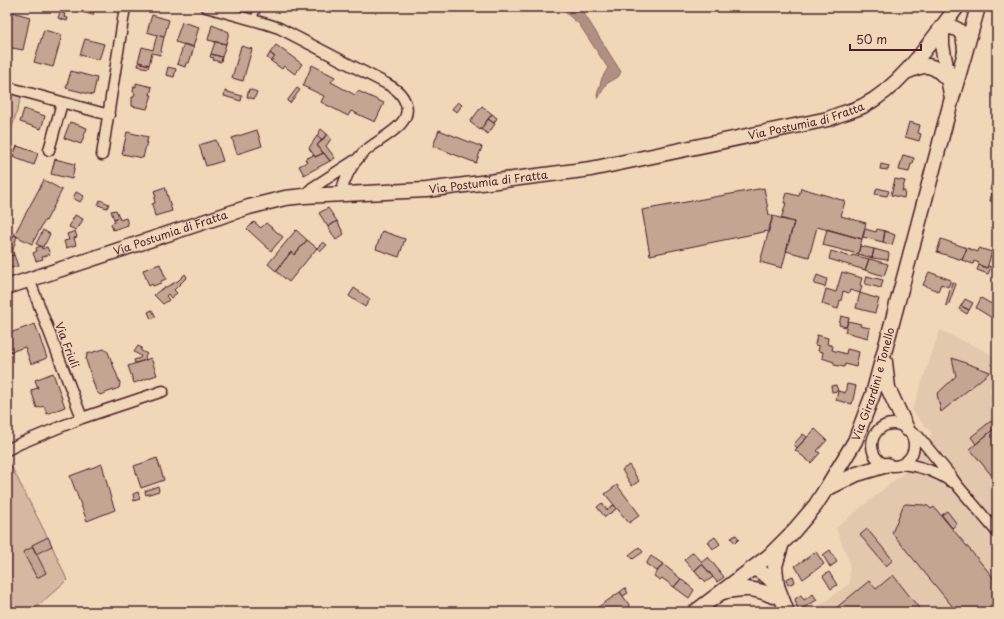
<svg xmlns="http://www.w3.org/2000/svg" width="1004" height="619" viewBox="0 0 1004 619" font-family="'Playpen Sans',sans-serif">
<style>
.built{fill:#e2c8ac}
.green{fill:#d4b9a0;stroke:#8f6c66}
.water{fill:#b09181;stroke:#87635f}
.building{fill:#c3a692;stroke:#4a1f2b}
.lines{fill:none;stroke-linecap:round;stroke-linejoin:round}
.lane-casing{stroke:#4a1f2b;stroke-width:8}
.street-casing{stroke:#4a1f2b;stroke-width:13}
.secondary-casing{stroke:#4a1f2b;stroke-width:17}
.lane{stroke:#efd7b7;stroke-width:5}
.street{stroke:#efd7b7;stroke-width:10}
.secondary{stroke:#efd7b7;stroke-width:14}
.labels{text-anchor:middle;stroke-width:3;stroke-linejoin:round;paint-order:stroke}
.street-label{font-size:11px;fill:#4a1f2b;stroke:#efd7b7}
</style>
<rect width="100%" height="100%" fill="#efd7b7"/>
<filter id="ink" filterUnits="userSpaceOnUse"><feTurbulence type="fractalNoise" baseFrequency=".025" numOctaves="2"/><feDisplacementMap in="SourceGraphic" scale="8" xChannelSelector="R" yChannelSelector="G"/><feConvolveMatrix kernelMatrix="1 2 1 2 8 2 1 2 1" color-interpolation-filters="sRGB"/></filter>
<g filter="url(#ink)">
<!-- built -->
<path class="built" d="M940 330 997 357V380L989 391 997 399V612H811L850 583 849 561 836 528 906 471 932 433 912 411Z"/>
<!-- green -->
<path class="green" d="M7 92 21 97 7 145Z
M7 458 52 546 67 580 31 612H7Z"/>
<!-- water -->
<path class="water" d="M559 7H580L621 72 618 77 606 84 598 99 597 95 602 78 608 68 579 24Z"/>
<!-- building -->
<path class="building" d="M74 7H95L93 15 73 10Z
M12 12 30 17 23 50 7 47V37Z
M60 12 65 14 64 17 68 18 67 21 58 18Z
M152 15 169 20 164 37 147 32Z
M182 22 199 27 193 47 175 42Z
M212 25 229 32 226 44 208 40Z
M44 30 62 35 53 67 34 62Z
M157 35 164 37 160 55 152 53 149 65 138 62 142 47 153 50Z
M85 39 104 44 99 60 80 55Z
M215 42 226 44 222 57 211 54Z
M184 44 194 47 189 63H186L185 67 177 64Z
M276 45 302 64 295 74 284 66 282 69 271 61 275 57 270 53Z
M241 46 252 49 243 81 232 78Z
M270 53 275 57 271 61 267 58Z
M211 54 222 57 221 62 213 60 214 58 210 57Z
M139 62 149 65 148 68 138 66Z
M312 65 335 77 331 82 355 95 358 91 384 103 375 122 351 111 348 116 321 102 324 96 303 86Z
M168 67 176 69 174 77 166 75Z
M71 71 97 78 93 95 66 88Z
M136 83 152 87 150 95H152L147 109 132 106V97H134L135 93 133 92 134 86 136 87Z
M297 88 300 90 290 103 287 101Z
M249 89 257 92 254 99 247 97Z
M225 91 242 96 241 101 224 96Z
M458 102 462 105 457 112 452 109Z
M482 106 492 114 480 130 470 122Z
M24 109 45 116 41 129 20 122Z
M492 114 497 118 494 123 488 119Z
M488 119 495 124 488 134 481 129Z
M70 122 87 128 81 144 64 138Z
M909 122 920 125 918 133 921 134 919 141 905 137Z
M321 129 327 134 322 141 317 136Z
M257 130 262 146 237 154 232 138Z
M439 130 482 147 476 163 433 146Z
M127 132 148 137 143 158 122 154Z
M327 134 331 139 326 146 335 158 330 161 317 145Z
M317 136 322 141 317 145 323 153 315 157 309 148Z
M216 140 223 161 206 166 199 145Z
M17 146 38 153 34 165 13 157Z
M324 153 330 161 304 175 299 166 307 162 305 159 314 155 315 157Z
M903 155 914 158 913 164H911L909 172 899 170Z
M55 159 75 164 72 179 51 174Z
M881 164 889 166 888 170 880 169Z
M997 173V202L990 201 992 191 990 190 994 175H996Z
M895 179 905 181 902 191H905L904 198 891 195Z
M44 180 62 190 46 221 45 220 32 244 14 235Z
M165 187 172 211 155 216 152 204 155 203 154 198 156 197 154 191Z
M764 188 769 215 773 216 768 231 650 255 642 210Z
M801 188 845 201 841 216 866 223 862 239 817 227 809 257 786 251 794 222 781 219 786 203H784L787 193 799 196Z
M877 188 889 191 887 196 875 194Z
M76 192 84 196 80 202 73 198Z
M100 200 109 204 107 208 98 205Z
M328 208 337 221 328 227 319 213Z
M116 210 119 217 114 219 111 211Z
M75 215 83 219 79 227 78 226 76 230 69 227Z
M773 216 794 222 782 268 760 262Z
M119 217 120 220 126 218 128 225 113 230 111 224 115 222 114 219Z
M337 221 344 234 336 240 328 227Z
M254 222 261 228 266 223 283 237 271 251 247 229Z
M827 229 862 239 858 254 823 245Z
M865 229 876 232 877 229 885 231 883 242 863 237Z
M43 230 50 234 45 244H44L43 247 36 244Z
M296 230 307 240 294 255 291 252 276 271 268 264Z
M75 231 77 237 74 238 76 245 66 248 64 241 69 240 67 234Z
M382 231 405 239 399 257 376 249Z
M885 231 895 235 892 245 883 242Z
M14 235 17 236 13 250 14 255 7 257V249Z
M941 239 967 248 962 260 937 252Z
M307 240 317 248 289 282 276 271 291 252 294 255Z
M323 242 327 245 321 251 317 248Z
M41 246 42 249 47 247 50 254 42 257 43 259 36 261 33 253 37 251 36 248Z
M860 246 874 249 872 258 858 254Z
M967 248 978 252 979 248 992 252 987 268 979 265V263L974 261 973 264 962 260Z
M874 249 889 253 888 260 872 258Z
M831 251 851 257 852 255 869 259 865 270 829 259Z
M14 255 18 266 7 269V257Z
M869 259 888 264 884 276 865 270Z
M160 264 166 279 161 281V283L153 286 152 284 149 286 143 270Z
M979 265 987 268 988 266 991 267 988 274 977 270Z
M842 272 862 278 860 285 862 286 860 293 850 290 849 293 843 291 841 301 840 300 838 309 822 304 826 289 836 292Z
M929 272 951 280 948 287 941 284 938 291 923 285Z
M185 274 187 277 174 290 177 293 171 298 168 294 166 296 169 300 163 304 154 295 160 290 178 281Z
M817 275 827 279 825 287 814 284Z
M867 276 883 280 881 288 865 284Z
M952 282 956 284 948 306 946 305Z
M354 288 370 299 365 307 349 296Z
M860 293 879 299 875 313 856 308Z
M981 298 997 307V321L976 308Z
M965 299 973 303 969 310 961 306Z
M961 306 969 310 967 314 959 309Z
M152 310 156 317 151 319 148 312Z
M841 316 849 318 846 327 839 325Z
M848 321 861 324 860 326 870 328 868 338 845 332Z
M35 324 47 358 31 364 25 347 7 353V334Z
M817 335 828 338 827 344 833 346 832 350 846 354 847 349 859 352 856 367 845 364 844 367 834 365V362L822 358 823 352 818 351 819 346 815 345Z
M138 346 142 348 140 350 147 354 145 357 146 360 135 363 134 360 140 358 141 356 134 352Z
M104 349 108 352 120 383 119 388 100 395 96 391 86 360 87 354Z
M151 358 157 375 134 383 128 366Z
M952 358 990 372 941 412 937 394 956 376Z
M53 373 65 407 47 414 44 406 37 408 31 390 38 388 35 380Z
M847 384 856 386 852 404 836 400 838 391 845 393Z
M836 385 838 391 832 392 831 386Z
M991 421 996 427 976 444 971 437Z
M996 427H997V482L970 449Z
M815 429 827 440 817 451 820 453 811 463 795 450Z
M803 434 807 437 797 448 794 444Z
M157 458 164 480 141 488 134 466Z
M102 464 110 495 115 510 87 521 70 476Z
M629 465 639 481 632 486 622 470Z
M617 485 640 515 629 523 605 494Z
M158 486 159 491 146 495 145 491Z
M138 492 140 499 134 501 133 494Z
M602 503 607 510 613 505 616 509 605 517 597 507Z
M905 504 924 505 928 506 931 509 934 507 997 582V612H957L892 533 903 506Z
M947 511 957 524 952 528 942 515Z
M867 529 893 560 886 566 860 535Z
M736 535 739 539 735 543 731 538Z
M48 537 52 546 36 554 32 545Z
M715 537 720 544 713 549 708 542Z
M33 547 46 573 37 578 23 552Z
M639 547 643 552 633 559 629 555Z
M830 550 837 562 830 567 823 555Z
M693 552 702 562 708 557 724 577 717 582 702 564 694 571 684 560Z
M816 552 824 564 803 579 795 566Z
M651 556 663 564 657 571 646 564Z
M663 564 681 579 674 587 662 578 660 580 654 576Z
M702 564 713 577 706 582 702 578 701 579 695 570Z
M829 572 837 585 831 589 823 576Z
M893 575 922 612H839L836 608 869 581 876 589Z
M793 576 795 582 788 585 786 579Z
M681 579 694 590 689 598 674 587Z
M625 588 628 593 623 596 620 592Z
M620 592 632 609 628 612H591Z
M813 594 817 600 798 611 795 599 801 595 804 600Z"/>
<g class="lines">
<defs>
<path id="lane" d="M253 20 258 7"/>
<path id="street" d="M206 7 267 24 279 28 387 84C396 89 402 93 406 104 413 127 376 139 362 154 352 164 344 179 341 194
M7 87 109 115
M49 150 62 103
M102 155 125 7
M304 196 312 188 354 161
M82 418 163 391
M872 445a21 21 0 1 1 42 0a21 21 0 1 1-42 0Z
M908 430 918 436 950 475 957 485 997 532
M7 450 21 443 82 418 29 279
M902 464C921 466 936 471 952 482"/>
<g id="secondary">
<path d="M942 27V45L951 94"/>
<path d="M942 27C961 26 964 33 965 51"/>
<path d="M906 72C927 63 933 63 948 80"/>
<path id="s1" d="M7 287 249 207 285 198 304 196 426 190 591 169 828 119C839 114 852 111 863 106 902 86 931 41 957 7"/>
<path d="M885 362 888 388 907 429"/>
<path d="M826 489 857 474 887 465"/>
<path d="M754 568 767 576 777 586 787 612"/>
<path d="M777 586 775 566 781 546"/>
<path d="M723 592C742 588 754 587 773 596"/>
<path id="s2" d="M695 612 769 556 792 533 815 506 826 489 855 441 873 394 952 98 978 7"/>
</g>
</defs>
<!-- lane casing -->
<use href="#lane" class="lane-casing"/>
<!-- street casing -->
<use href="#street" class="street-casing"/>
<!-- secondary casing -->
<use href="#secondary" class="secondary-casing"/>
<!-- lane -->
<use href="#lane" class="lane"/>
<!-- street -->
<use href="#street" class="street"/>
<!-- secondary -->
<use href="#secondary" class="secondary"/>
</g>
</g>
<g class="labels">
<!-- street labels -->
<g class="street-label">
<text dy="4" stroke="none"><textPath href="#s1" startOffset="820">Via Postumia di Fratta</textPath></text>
<text dy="4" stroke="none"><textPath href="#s1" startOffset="496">Via Postumia di Fratta</textPath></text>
<text dy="4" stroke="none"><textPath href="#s1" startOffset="172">Via Postumia di Fratta</textPath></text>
<text transform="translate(67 345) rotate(69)" y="4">Via Friuli</text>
<text dy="4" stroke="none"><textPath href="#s2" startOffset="297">Via Girardini e Tonello</textPath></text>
</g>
</g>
<!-- margin -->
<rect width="1004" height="619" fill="none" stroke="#efd7b7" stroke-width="24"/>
<rect x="12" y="12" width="980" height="595" fill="none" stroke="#4a1f2b" stroke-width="1.5" filter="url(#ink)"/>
<!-- scale -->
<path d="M850 44v6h71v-6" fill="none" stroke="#4a1f2b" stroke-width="2"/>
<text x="856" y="44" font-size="12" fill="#4a1f2b" stroke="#efd7b7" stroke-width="3" paint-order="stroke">50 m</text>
</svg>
